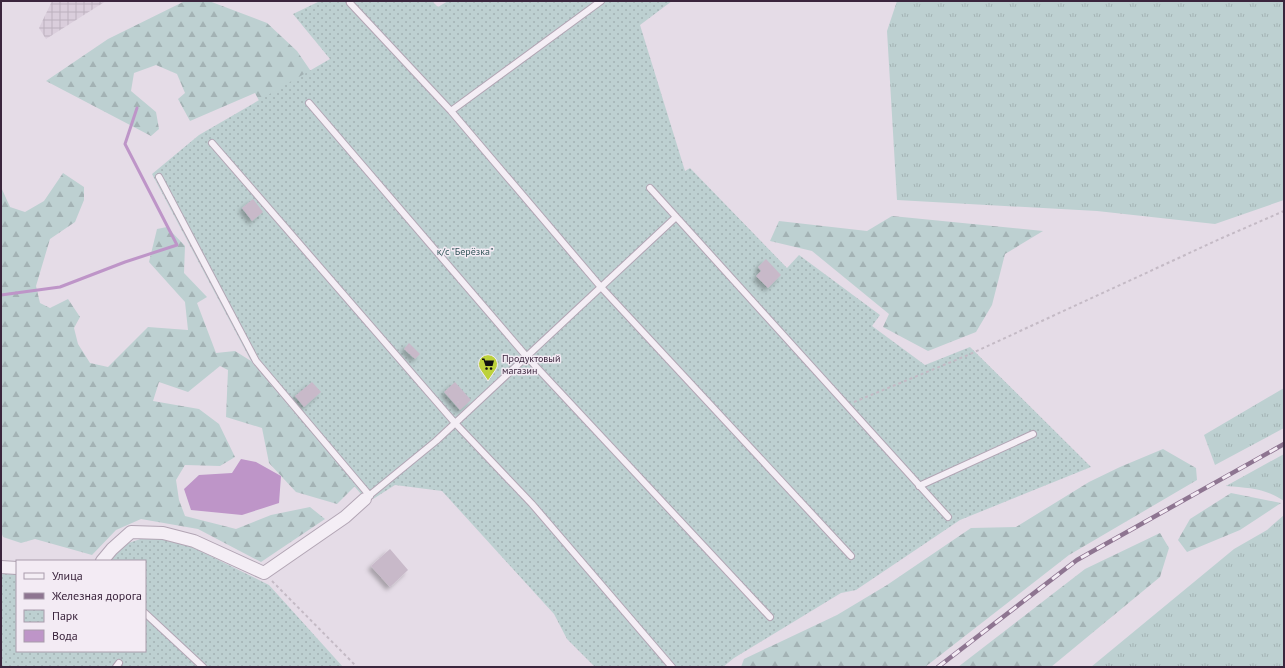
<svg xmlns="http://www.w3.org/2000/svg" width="1285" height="668" viewBox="0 0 1285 668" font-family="'PT Sans',sans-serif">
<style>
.industrial{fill:url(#industrial-grid)}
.grass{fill:url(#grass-tufts)}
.forest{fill:url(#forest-firs)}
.park{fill:url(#park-dots)}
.water{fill:#be95c8}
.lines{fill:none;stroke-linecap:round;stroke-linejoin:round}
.stream{stroke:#be95c8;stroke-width:3}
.building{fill:#c8b9c9;filter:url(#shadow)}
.lane-casing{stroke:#b2a5b4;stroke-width:8}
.street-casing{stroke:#b2a5b4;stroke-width:14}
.path{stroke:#c4bac5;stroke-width:2;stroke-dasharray:3 3;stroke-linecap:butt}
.lane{stroke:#f4eef5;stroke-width:6}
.street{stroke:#f4eef5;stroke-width:12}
.rail-casing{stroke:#8e7591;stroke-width:4.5}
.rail{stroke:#f3ebf4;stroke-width:3;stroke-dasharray:9;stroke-linecap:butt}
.labels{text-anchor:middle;stroke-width:3;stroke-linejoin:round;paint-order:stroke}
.park-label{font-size:10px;fill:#325559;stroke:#f3ebf4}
.poi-label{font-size:10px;fill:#3b253d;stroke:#f3ebf4;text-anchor:start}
</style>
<defs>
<pattern id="industrial-grid" width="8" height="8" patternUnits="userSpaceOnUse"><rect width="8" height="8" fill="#dacedc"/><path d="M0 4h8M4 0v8" fill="none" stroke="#bcb1be"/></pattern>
<pattern id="grass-tufts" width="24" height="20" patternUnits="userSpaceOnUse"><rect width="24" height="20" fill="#bdd0d1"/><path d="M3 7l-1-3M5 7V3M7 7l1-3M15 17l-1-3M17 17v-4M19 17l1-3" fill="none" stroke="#a3b2b4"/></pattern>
<pattern id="forest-firs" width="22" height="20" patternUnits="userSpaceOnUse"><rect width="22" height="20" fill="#bdd0d1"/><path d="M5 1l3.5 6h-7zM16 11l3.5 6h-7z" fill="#a3b2b4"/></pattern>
<pattern id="park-dots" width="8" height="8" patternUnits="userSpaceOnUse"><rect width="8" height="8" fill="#bdd0d1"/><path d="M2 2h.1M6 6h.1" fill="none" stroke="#a3b2b4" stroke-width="1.8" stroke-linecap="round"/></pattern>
<filter id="shadow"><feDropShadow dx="-3.5" dy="3.5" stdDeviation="2" flood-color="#0004"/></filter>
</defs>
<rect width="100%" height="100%" fill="#e5dce7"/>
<!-- industrial -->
<path class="industrial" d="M52 1H106L46 39 39 28Z"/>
<!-- grass -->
<path class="grass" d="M897 1H1284V200L1215 224 1097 211 897 200 887 31Z
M1284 388V428L1215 465 1204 435Z
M1284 454V501C1265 488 1249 488 1226 486Z
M1284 515V667H1091L1234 549 1267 530Z"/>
<!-- forest -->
<path class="forest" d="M185 1H209L267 23 297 51 321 86 267 116 255 93 190 121 178 99 185 93 177 74 156 65 134 73 131 91 156 112 159 129 151 136 46 81 108 39Z
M63 173 84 187V200L75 222 50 239 36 286 40 303 50 308 68 299 80 317 74 328 78 344 90 363 108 367 148 327 188 330 185 302 149 262 157 229 167 227 185 246 184 273 207 297 197 303 216 353 235 351 251 361 355 486 337 504 296 492 269 463 262 428 226 417 228 370 220 366 188 392 159 382 153 401 199 409 219 424 235 457 220 466 185 465 176 480 179 500 185 516 236 529 271 515 310 507 325 519 261 562 198 529 141 519 116 530 92 555 35 539 21 543 3 537 1 532V187L10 207 25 212 44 201Z
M892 216 1043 231 1005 254 992 305 976 332 928 351 883 327 889 314 812 251 770 241 779 221 867 231Z
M1163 449 1196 468 1197 480 1069 555 925 667H741L744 659 837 615 887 585 971 528 1016 527 1089 482 1120 467Z
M1231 493 1281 503 1240 530 1187 552 1178 540 1190 519Z
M1160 533 1169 548 1160 577 1051 667H958L1085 569Z"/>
<!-- park -->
<path class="park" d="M320 1H432L438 7 448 1H672L640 25 685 171 690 168 787 268 799 255 880 315 872 326 925 365 970 347 1091 467 960 520 856 590 841 593 734 658 723 667H595L567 639 554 614 442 491 395 485 373 499H365L251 361 152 174 199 135 330 59 293 14Z
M146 537 182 542 269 585 343 667H1V572L17 573V651H145V561H112L111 556 126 544Z"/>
<!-- water -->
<path class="water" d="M241 459 256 462 281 476 279 503 242 515 191 510 184 489 199 475 232 473Z"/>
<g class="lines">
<!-- stream -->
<path class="stream" d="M1 295 60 287 125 262 177 245 125 144 137 108"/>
</g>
<!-- building -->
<path class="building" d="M253 199 263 212 252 221 242 208Z
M766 259 781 275 768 288 756 276 761 271 758 267Z
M409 343 420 354 415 359 404 349Z
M312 382 321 392 304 407 295 396Z
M455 382 471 400 460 410 444 392Z
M390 549 408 570 390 587 371 566Z"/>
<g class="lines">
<defs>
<path id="lane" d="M350 3 451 111 600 286 851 556
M309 103 527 357 770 617
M451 111 601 1
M212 143 455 423 532 504 672 667
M159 177 256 361 370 496
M650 188 948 517
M919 486 1033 434
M365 499 436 441 676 217
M145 613 203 667
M116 667 119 663"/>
<path id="street" d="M102 561 112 549 131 532 163 533 194 541 264 573 345 517 365 499
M1 567 17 568"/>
</defs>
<!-- lane casing -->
<use href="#lane" class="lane-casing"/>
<!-- street casing -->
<use href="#street" class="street-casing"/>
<!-- path -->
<path class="path" d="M854 402 968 355 1222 238 1284 211
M272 581 357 667"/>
<!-- lane -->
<use href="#lane" class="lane"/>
<!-- street -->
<use href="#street" class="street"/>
<defs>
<path id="rail" d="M938 667 1077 560 1284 444"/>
</defs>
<!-- rail casing -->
<use href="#rail" class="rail-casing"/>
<!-- rail -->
<use href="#rail" class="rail"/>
</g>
<!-- icons -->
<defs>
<symbol id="supermarket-pin" viewBox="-11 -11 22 30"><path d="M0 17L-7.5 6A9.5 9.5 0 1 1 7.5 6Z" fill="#bdd23b" stroke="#f3ebf4"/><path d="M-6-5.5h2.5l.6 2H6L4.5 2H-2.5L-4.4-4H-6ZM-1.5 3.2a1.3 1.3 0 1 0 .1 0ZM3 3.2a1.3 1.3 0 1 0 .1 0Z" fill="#111"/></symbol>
</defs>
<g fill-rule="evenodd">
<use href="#supermarket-pin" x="477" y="353" width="22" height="30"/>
</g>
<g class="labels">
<!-- park labels -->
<g class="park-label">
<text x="465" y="255">к/с "Берёзка"</text>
</g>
<!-- poi labels -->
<g class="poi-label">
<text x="502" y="362">Продуктовый<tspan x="502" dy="12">магазин</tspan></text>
</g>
</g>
<!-- border -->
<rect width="1285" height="668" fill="none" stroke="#3b253d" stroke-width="4"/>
<!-- legend -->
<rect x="16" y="560" width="130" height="92" fill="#f3ebf4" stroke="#a99cab"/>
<rect x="24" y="573" width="20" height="6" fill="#f4eef5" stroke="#a99cab"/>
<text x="52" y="580" font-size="12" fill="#3b253d">Улица</text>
<rect x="24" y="593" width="20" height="6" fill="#8e7591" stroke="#a99cab"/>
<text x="52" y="600" font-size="12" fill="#3b253d">Железная дорога</text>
<rect x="24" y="610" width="20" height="12" fill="url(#park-dots)" stroke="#a99cab"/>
<text x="52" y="620" font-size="12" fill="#3b253d">Парк</text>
<rect x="24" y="630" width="20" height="12" fill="#be95c8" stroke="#a99cab"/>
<text x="52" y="640" font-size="12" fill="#3b253d">Вода</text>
</svg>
